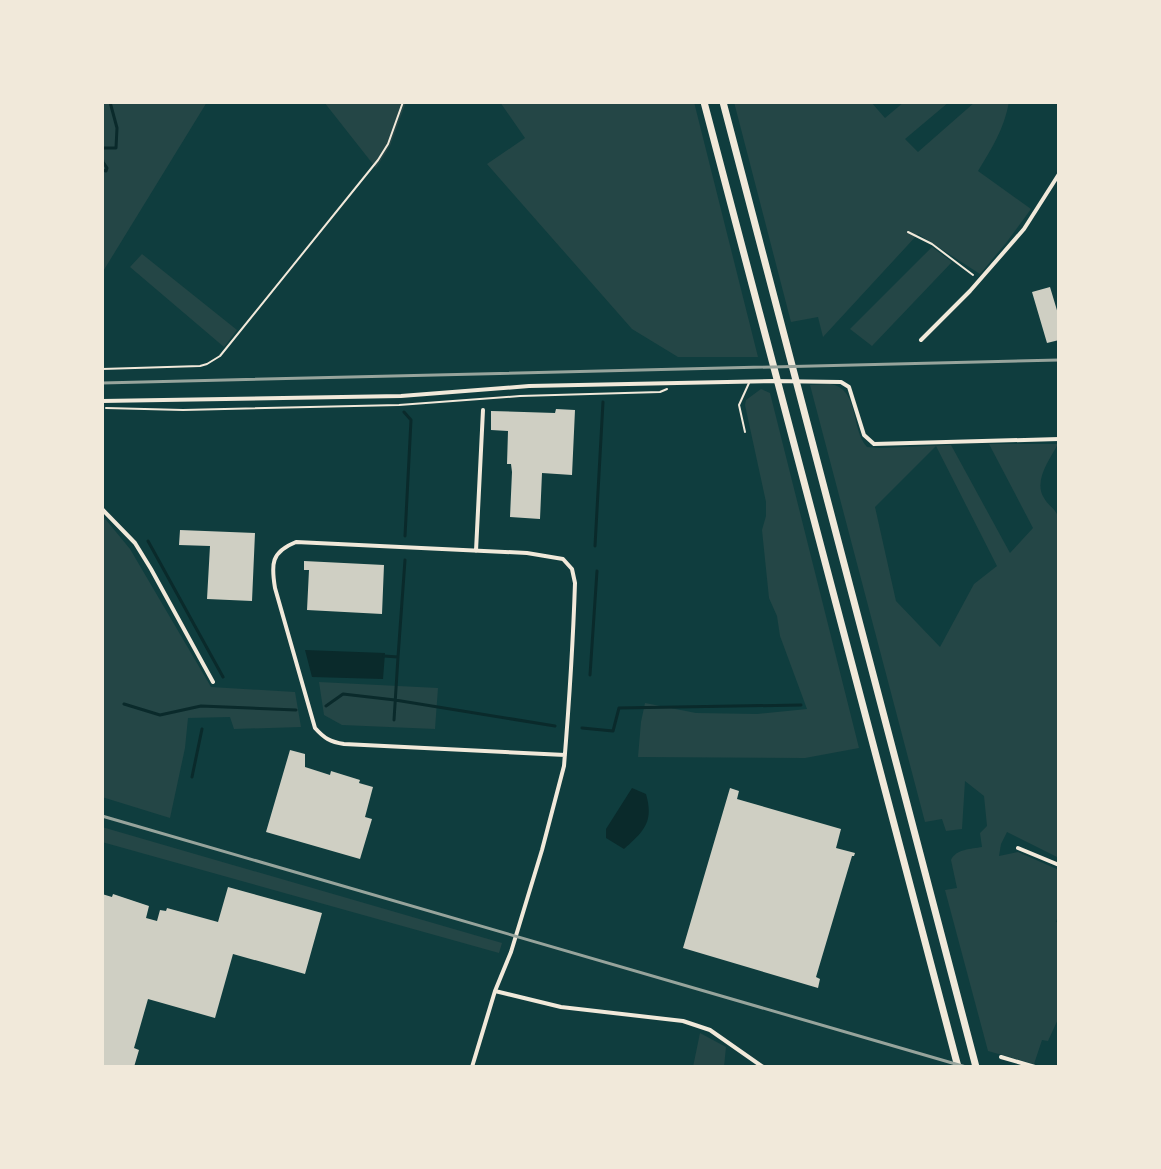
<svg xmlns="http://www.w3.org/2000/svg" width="1161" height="1169" viewBox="0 0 1161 1169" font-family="Quicksand,sans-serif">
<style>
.green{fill:#244646;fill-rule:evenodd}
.water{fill:#0a2a2b}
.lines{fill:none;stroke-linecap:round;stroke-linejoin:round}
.stream{stroke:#0a2a2b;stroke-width:3}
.building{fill:#cfcfc3}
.path{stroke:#f1e9da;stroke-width:2}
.service{stroke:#f1e9da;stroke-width:2}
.minor{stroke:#f1e9da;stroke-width:4}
.trunk{stroke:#f1e9da;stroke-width:7}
.rail{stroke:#97a49c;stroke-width:3}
</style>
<rect width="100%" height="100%" fill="#0f3d3e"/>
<!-- green -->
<path class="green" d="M102 102H207L102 273Z
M324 102H406L390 146 376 168Z
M500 102H694L758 357H678L632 329 487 164 525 138Z
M734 102H871L885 118 904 102H949L905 139 918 152 975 102H1009C1004 129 992 148 978 171L1031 209 1006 243 980 274 918 234 823 337 818 317 791 322Z
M932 247 952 262 872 346 850 329Z
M142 254 237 330 224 347 130 267Z
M830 384C860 389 850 428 867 447L879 448 951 445 1010 553 1033 528 989 444H1058C1050 459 1033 481 1044 498 1049 507 1055 507 1059 519V858L1007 832 1001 844 999 856 1018 852 1059 870V913L1056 922 1059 923V1017L1048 1041 1042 1040 1034 1064 988 1051 945 890 957 888 951 860C956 849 971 849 982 847L980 833 987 826 984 796 965 781 962 829 946 831 942 819 925 822 810 385ZM936 446 997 566 974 584 940 647 896 601 875 507Z
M761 389 770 393 859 748 805 758 638 757 641 722 645 703 696 713 757 714 807 709 780 636 777 616 769 598 762 530 766 516V502L745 405 746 400Z
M102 515 130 549 211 687 295 692 301 727 234 729 230 717 188 718 185 748 170 818 102 797Z
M319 682 438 688 435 729 342 725 324 715Z
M102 827 502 943 499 953 102 842Z
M700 1033 726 1047 724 1067H693Z"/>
<!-- water -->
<path class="water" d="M305 650 385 653 383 679 312 677Z
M632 788 646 794C654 822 644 831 624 849L606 838V829Z"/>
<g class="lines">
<!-- stream -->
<path class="stream" d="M102 149 104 148H116L117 128 110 102
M102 156 103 162 107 168 106 171 102 170
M404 412 411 420 405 536
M148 541 223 677
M595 546 603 402
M384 656 398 657 405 560
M590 675 597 571
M124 704 160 715 201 706 296 710
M326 706 343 694 395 700 555 726
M394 720 398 657
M582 728 613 731 619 708 801 705
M192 777 202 729"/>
</g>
<!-- building -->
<path class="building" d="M1050 287 1059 317V340L1047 343 1032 292Z
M556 409 575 410 572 475 542 473 540 519 510 517 512 472 511 464H507L508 431 491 430V411L555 413Z
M180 530 255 533 252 601 207 599 210 546 179 545Z
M304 561 384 565 382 614 307 610 309 570H304Z
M290 750 305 754V767L330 775 331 771 360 780 359 783 373 787 365 817 372 819 360 859 266 832Z
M730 788 739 791 737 799 841 829 836 848 855 853 854 856H852L816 977 820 979 818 988 683 948Z
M228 887 322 913 305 974 233 954 215 1018 148 999 134 1048 139 1050 134 1067H102V894L112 897 113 894 149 906 146 918 157 921 160 910 166 911 167 908 218 922Z"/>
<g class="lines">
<!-- path -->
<path class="path" d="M908 232 932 244 973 275
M102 369 200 366 207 364 220 356 378 160 388 144 403 102
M106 408 183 410 399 405 520 396 660 392 667 389"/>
<!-- service -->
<path class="service" d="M745 432 739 405 749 383"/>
<!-- minor -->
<path class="minor" d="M921 340 970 291 1024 229 1059 174
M102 401 401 396 529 386 772 381 841 382 849 387 864 435 874 444 1059 439
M102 509 135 543 151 569 213 682
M476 551 483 410
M1018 848 1059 865
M495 991 561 1007 683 1021 710 1030 763 1067
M1001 1057 1035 1067
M472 1067 495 991 511 952 542 850 564 766C569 705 573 644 575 583L572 569 563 559 527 553 296 542C271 552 271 564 275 588L315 728C324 738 330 742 344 744L565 755"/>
<!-- trunk -->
<path class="trunk" d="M704 102 958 1067
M723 102 976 1067"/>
<!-- rail -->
<path class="rail" d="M102 383 1059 360
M102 816 966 1067"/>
</g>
<!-- border -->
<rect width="1161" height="1169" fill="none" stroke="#f1e9da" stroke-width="208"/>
</svg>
